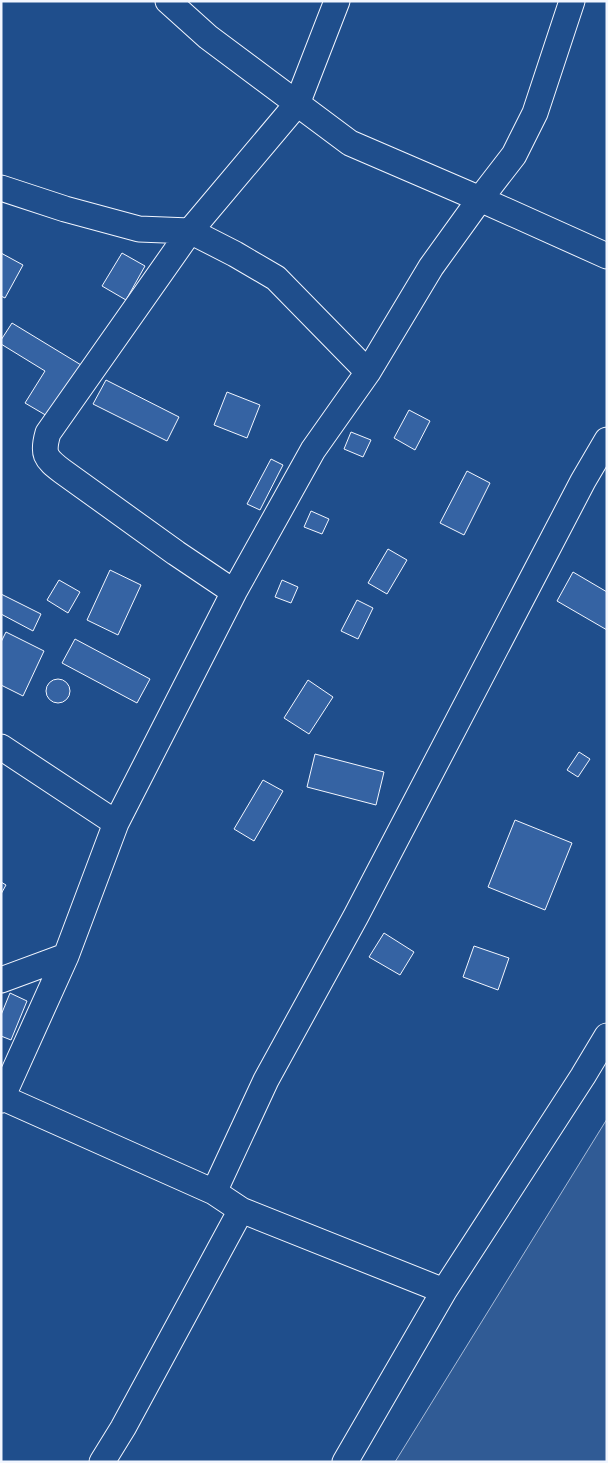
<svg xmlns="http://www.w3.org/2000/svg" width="608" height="1463" viewBox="0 0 608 1463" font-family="Quicksand,sans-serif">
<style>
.built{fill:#305b95;stroke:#a8bbd7}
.building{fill:#3563a3;stroke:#f2f6ff}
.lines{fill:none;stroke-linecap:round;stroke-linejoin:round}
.minor-casing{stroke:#f2f6ff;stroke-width:27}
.minor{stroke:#1f4e8c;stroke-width:25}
</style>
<rect width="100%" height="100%" fill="#1f4e8c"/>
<!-- built -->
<path class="built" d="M607 1119V1462H395Z"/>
<!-- building -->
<path class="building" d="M1 253 23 265 5 298 1 296Z
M122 253 145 266 126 300 102 286Z
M12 323 86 368 54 420 25 403 45 371 1 344V340Z
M106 380 179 417 167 441 93 404Z
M227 392 260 405 247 438 214 425Z
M409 410 430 421 415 450 394 438Z
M351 432 371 440 363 457 344 449Z
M271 459 283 465 260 510 247 504Z
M467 471 490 483 464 535 440 523Z
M311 511 329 519 322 534 304 527Z
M388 549 407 560 387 594 368 583Z
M110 570 141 585 118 635 87 620Z
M573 572 607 592V630L557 601Z
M59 580 80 592 68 613 47 600Z
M282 580 298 587 291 603 275 597Z
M1 594 41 614 33 631 1 614Z
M357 600 373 608 358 639 341 631Z
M6 632 44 651 23 696 1 685V642Z
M75 639 150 679 137 703 62 663Z
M46 691a12 12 0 1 1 24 0a12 12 0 1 1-24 0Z
M308 680 333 697 309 734 284 718Z
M579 752 590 759 578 777 567 770Z
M315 754 384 772 376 805 307 787Z
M263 780 283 791 254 841 234 829Z
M515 820 572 843 545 910 488 887Z
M1 882 6 885 1 894Z
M384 933 414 952 400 975 369 957Z
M474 946 509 958 498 990 463 977Z
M10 993 27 1001 11 1040 1 1036V1015Z"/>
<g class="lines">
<defs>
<path id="minor" d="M168 1 208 37 350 143 480 199 607 256
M1 188 65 209 139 229 190 231 235 254 276 278 368 372
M234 592 176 553 62 471C45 458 42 454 48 433L190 231 297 104 337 1
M1 747 116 823
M1 980 66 956
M1 1097 214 1192 241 1210 444 1291
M1 1100 66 956 116 823 234 592 313 450 368 372 431 267 480 199 514 155 535 113 572 1
M214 1192 266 1080 356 916 583 481 607 440
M102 1462 123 1428 241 1210
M345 1462 444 1291 583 1076 607 1036"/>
</defs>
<!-- minor casing -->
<use href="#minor" class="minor-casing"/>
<!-- minor -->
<use href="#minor" class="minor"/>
</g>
<!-- border -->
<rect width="608" height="1463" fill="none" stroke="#f2f6ff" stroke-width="5"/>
</svg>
